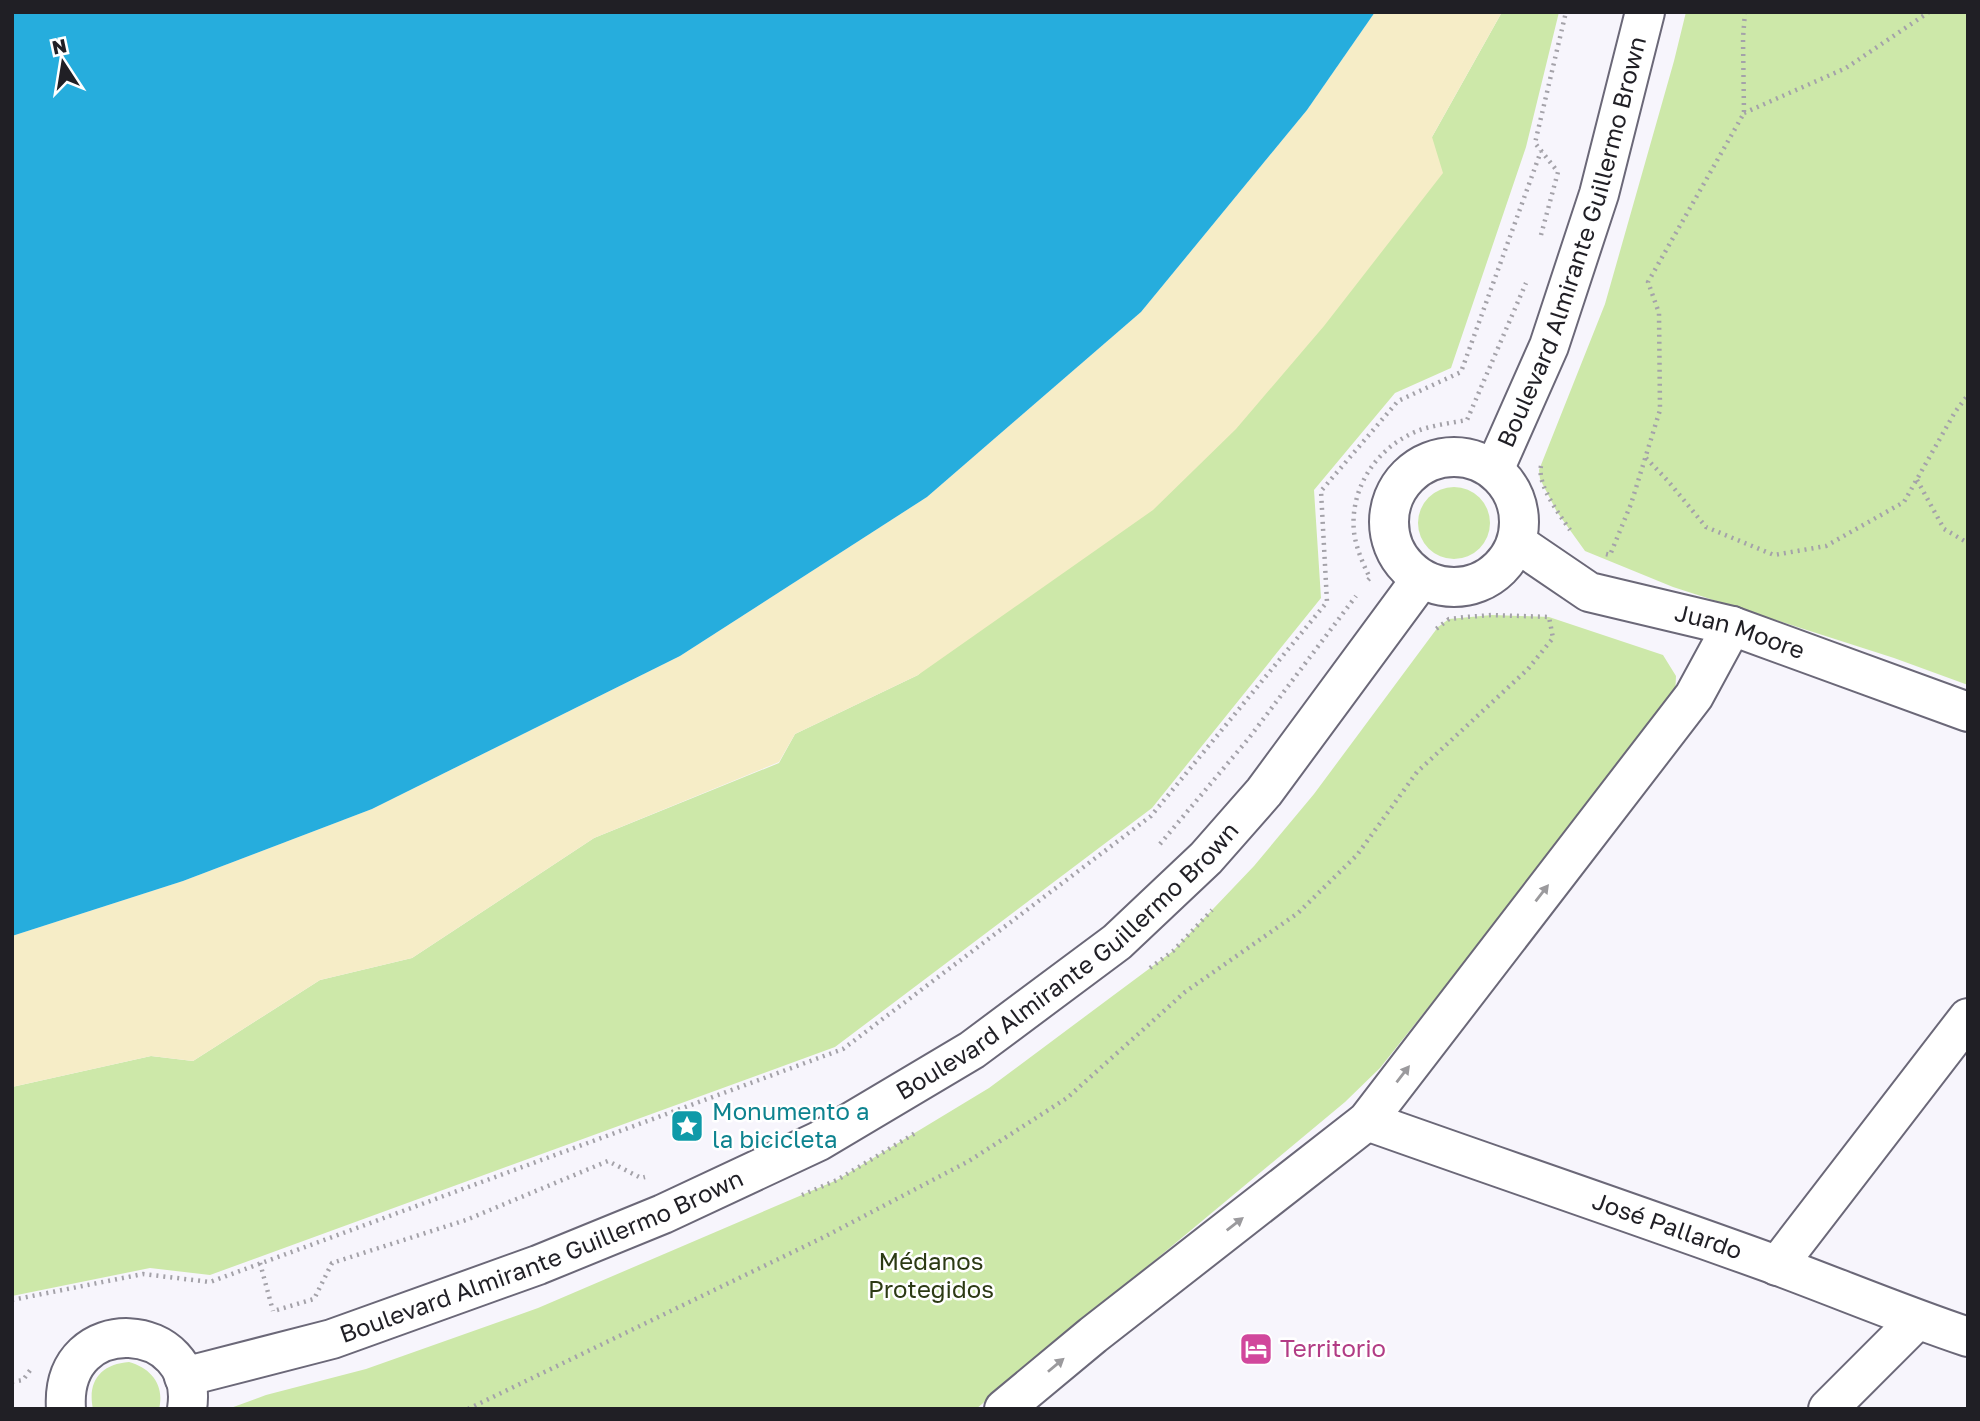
<svg xmlns="http://www.w3.org/2000/svg" width="1980" height="1421" viewBox="0 0 1980 1421" font-family="'Golos Text',sans-serif">
<style>
.green{fill:#cde8a9}
.sand{fill:#f6edc7}
.water{fill:#26addd}
.lines{fill:none;stroke-linecap:round;stroke-linejoin:round}
.minor-casing{stroke:#6b6878;stroke-width:42}
.major-casing{stroke:#6b6878;stroke-width:42}
.path{stroke:#a4a2a9;stroke-width:4.5;stroke-dasharray:2 5;stroke-linecap:butt}
.minor{stroke:#fff;stroke-width:38}
.major{stroke:#fff;stroke-width:38}
.oneway{fill:#9b9a9d}
.labels{text-anchor:middle;stroke-width:5;stroke-linejoin:round;paint-order:stroke}
.street-label{font-size:24px;fill:#201f25;stroke:#fff}
.culture-label{font-size:24px;fill:#0d838f;stroke:#fff;text-anchor:start}
.park-label{font-size:24px;fill:#2c3a14;stroke:#fff}
.hotel-label{font-size:24px;fill:#b23c85;stroke:#fff;text-anchor:start}
</style>
<rect width="100%" height="100%" fill="#f7f5fc"/>
<!-- green -->
<path class="green" d="M1502 12H1559L1526 147 1451 368 1395 393 1314 490 1321 598 1152 808 835 1047 210 1275 150 1268 12 1296V1087L151 1056 193 1061 320 980 412 958 594 838 779 763 795 734 918 675 1432 137Z
M1686 12H1968V685L1894 658 1673 587 1585 551 1557 512 1540 479 1539 470 1605 304 1674 61Z
M1418 523a36 36 0 1 1 72 0a36 36 0 1 1-72 0Z
M1492 615 1549 617 1663 655 1676 676 1675 697 1380 1068 1345 1102 976 1409H228L266 1395 366 1369 538 1308 837 1180 989 1088 1173 951 1254 866 1314 794 1438 627 1449 619Z
M129 1362C151 1368 165 1385 159 1409H93C87 1381 101 1364 129 1362Z"/>
<!-- sand -->
<path class="sand" d="M1375 12H1502L1432 137 1443 173 1324 326 1236 429 1153 510 918 675 795 734 779 762 594 838 412 958 320 980 193 1061 151 1056 12 1087V936L183 881 372 809 680 656 927 497 1141 312 1307 110Z"/>
<!-- water -->
<path class="water" d="M12 12H1375L1307 110 1141 312 927 497 680 656 372 809 183 881 12 936Z"/>
<g class="lines">
<defs>
<g id="minor">
<path id="s1" d="M1517 543 1589 592 1732 626 1968 712"/>
<path id="s2" d="M1367 1121C1502 1169 1638 1215 1773 1264 1838 1288 1902 1315 1968 1337"/>
<path d="M1777 1266 1968 1018"/>
<path d="M1004 1409 1093 1335 1367 1121 1694 696 1732 626"/>
<path d="M1828 1409 1917 1320"/>
</g>
<g id="major">
<circle cx="1454" cy="522" r="65"/>
<path id="s3" d="M1494 470 1549 346 1599 194 1645 12"/>
<path id="s4" d="M184 1377 332 1339 538 1265 663 1214 819 1141 972 1050 1117 942 1206 858 1264 792 1421 579"/>
<path d="M66 1409C59 1309 201 1320 187 1409"/>
</g>
</defs>
<!-- minor casing -->
<use href="#minor" class="minor-casing"/>
<!-- major casing -->
<use href="#major" class="major-casing"/>
<!-- path -->
<path class="path" d="M1744 113 1846 68 1929 12
M1541 235 1558 172 1535 143 1566 12
M1646 458 1668 481 1706 527 1774 555 1826 546 1904 502 1955 412 1968 395
M1541 466C1537 485 1559 514 1570 530
M1917 480 1944 529 1968 543
M1606 554 1610 555 1631 504 1660 410 1659 313 1648 282 1744 113 1743 38 1745 12
M1368 580 1370 578C1363 564 1356 548 1354 532 1350 493 1371 456 1405 437 1423 426 1446 424 1467 420L1526 283
M1160 844 1249 738 1356 596
M1150 968 1173 951 1212 910
M802 1195 837 1180 917 1132
M260 1263 273 1311
M12 1300 143 1274 210 1282 843 1049 1151 816 1327 602 1321 491 1398 401 1461 372 1541 151
M277 1310 314 1299 332 1263 466 1220 608 1161 641 1178 645 1177
M12 1382 23 1380 31 1369
M468 1409 824 1237 969 1161 1067 1098 1185 992 1298 913 1357 855 1417 772 1528 669 1553 638 1549 617 1492 615 1466 617 1449 619 1436 629"/>
<!-- minor -->
<use href="#minor" class="minor"/>
<!-- major -->
<use href="#major" class="major"/>
</g>
<!-- one-way arrows -->
<defs><path id="oneway-solid" d="M-6-.8H1V-3.2L6.5 0L1 3.2V.8H-6Z" transform="scale(1.75)"/></defs>
<g class="oneway">
<use href="#oneway-solid" transform="translate(1542 893) rotate(-52)"/>
<use href="#oneway-solid" transform="translate(1403 1074) rotate(-52)"/>
<use href="#oneway-solid" transform="translate(1235 1224) rotate(-38)"/>
<use href="#oneway-solid" transform="translate(1056 1365) rotate(-40)"/>
</g>
<!-- icons -->
<defs>
<symbol id="sight-square" viewBox="-11 -11 22 22"><rect x="-9" y="-9" width="18" height="18" rx="4" fill="#0f9aa8" stroke="#fff"/><path d="M0-6L1.8-2.2L6-1.7L2.9 1.2L3.7 5.4L0 3.3L-3.7 5.4L-2.9 1.2L-6-1.7L-1.8-2.2Z" fill="#fff"/></symbol>
<symbol id="hotel-square" viewBox="-11 -11 22 22"><rect x="-9" y="-9" width="18" height="18" rx="4" fill="#d1479c" stroke="#fff"/><path d="M-6-4.5h1.5V1H6V5H4.5V3h-9V5H-6ZM-4 0a1.8 1.8 0 1 1 3.6 0ZM.5 0V-2.5h3Q6-2.5 6 0Z" fill="#fff"/></symbol>
</defs>
<g fill-rule="evenodd">
<use href="#sight-square" x="668" y="1107" width="38" height="38"/>
<use href="#hotel-square" x="1237" y="1330" width="38" height="38"/>
</g>
<g class="labels">
<!-- street labels -->
<g class="street-label">
<text dy="8" stroke="none"><textPath href="#s3" startOffset="242">Boulevard Almirante Guillermo Brown</textPath></text>
<text dy="8" stroke="none"><textPath href="#s1" startOffset="243">Juan Moore</textPath></text>
<text dy="8" stroke="none"><textPath href="#s4" startOffset="987">Boulevard Almirante Guillermo Brown</textPath></text>
<text dy="8" stroke="none"><textPath href="#s2" startOffset="318">José Pallardo</textPath></text>
<text dy="8" stroke="none"><textPath href="#s4" startOffset="378">Boulevard Almirante Guillermo Brown</textPath></text>
</g>
<!-- culture labels -->
<g class="culture-label">
<text x="712" y="1120">Monumento a<tspan x="712" dy="28">la bicicleta</tspan></text>
</g>
<!-- park labels -->
<g class="park-label">
<text x="931" y="1270">Médanos<tspan x="931" dy="28">Protegidos</tspan></text>
</g>
<!-- hotel labels -->
<g class="hotel-label">
<text x="1280" y="1357">Territorio</text>
</g>
</g>
<!-- border -->
<rect width="1980" height="1421" fill="none" stroke="#201f25" stroke-width="28"/>
<!-- north arrow -->
<g transform="translate(63 63) rotate(348)" stroke="#ffffff" stroke-width="5" paint-order="stroke">
<path d="M0-5L12 26L0 18L-12 26Z" fill="#201f25"/>
<text y="-10" font-size="19" font-weight="bold" text-anchor="middle" fill="#201f25">N</text>
</g>
</svg>
